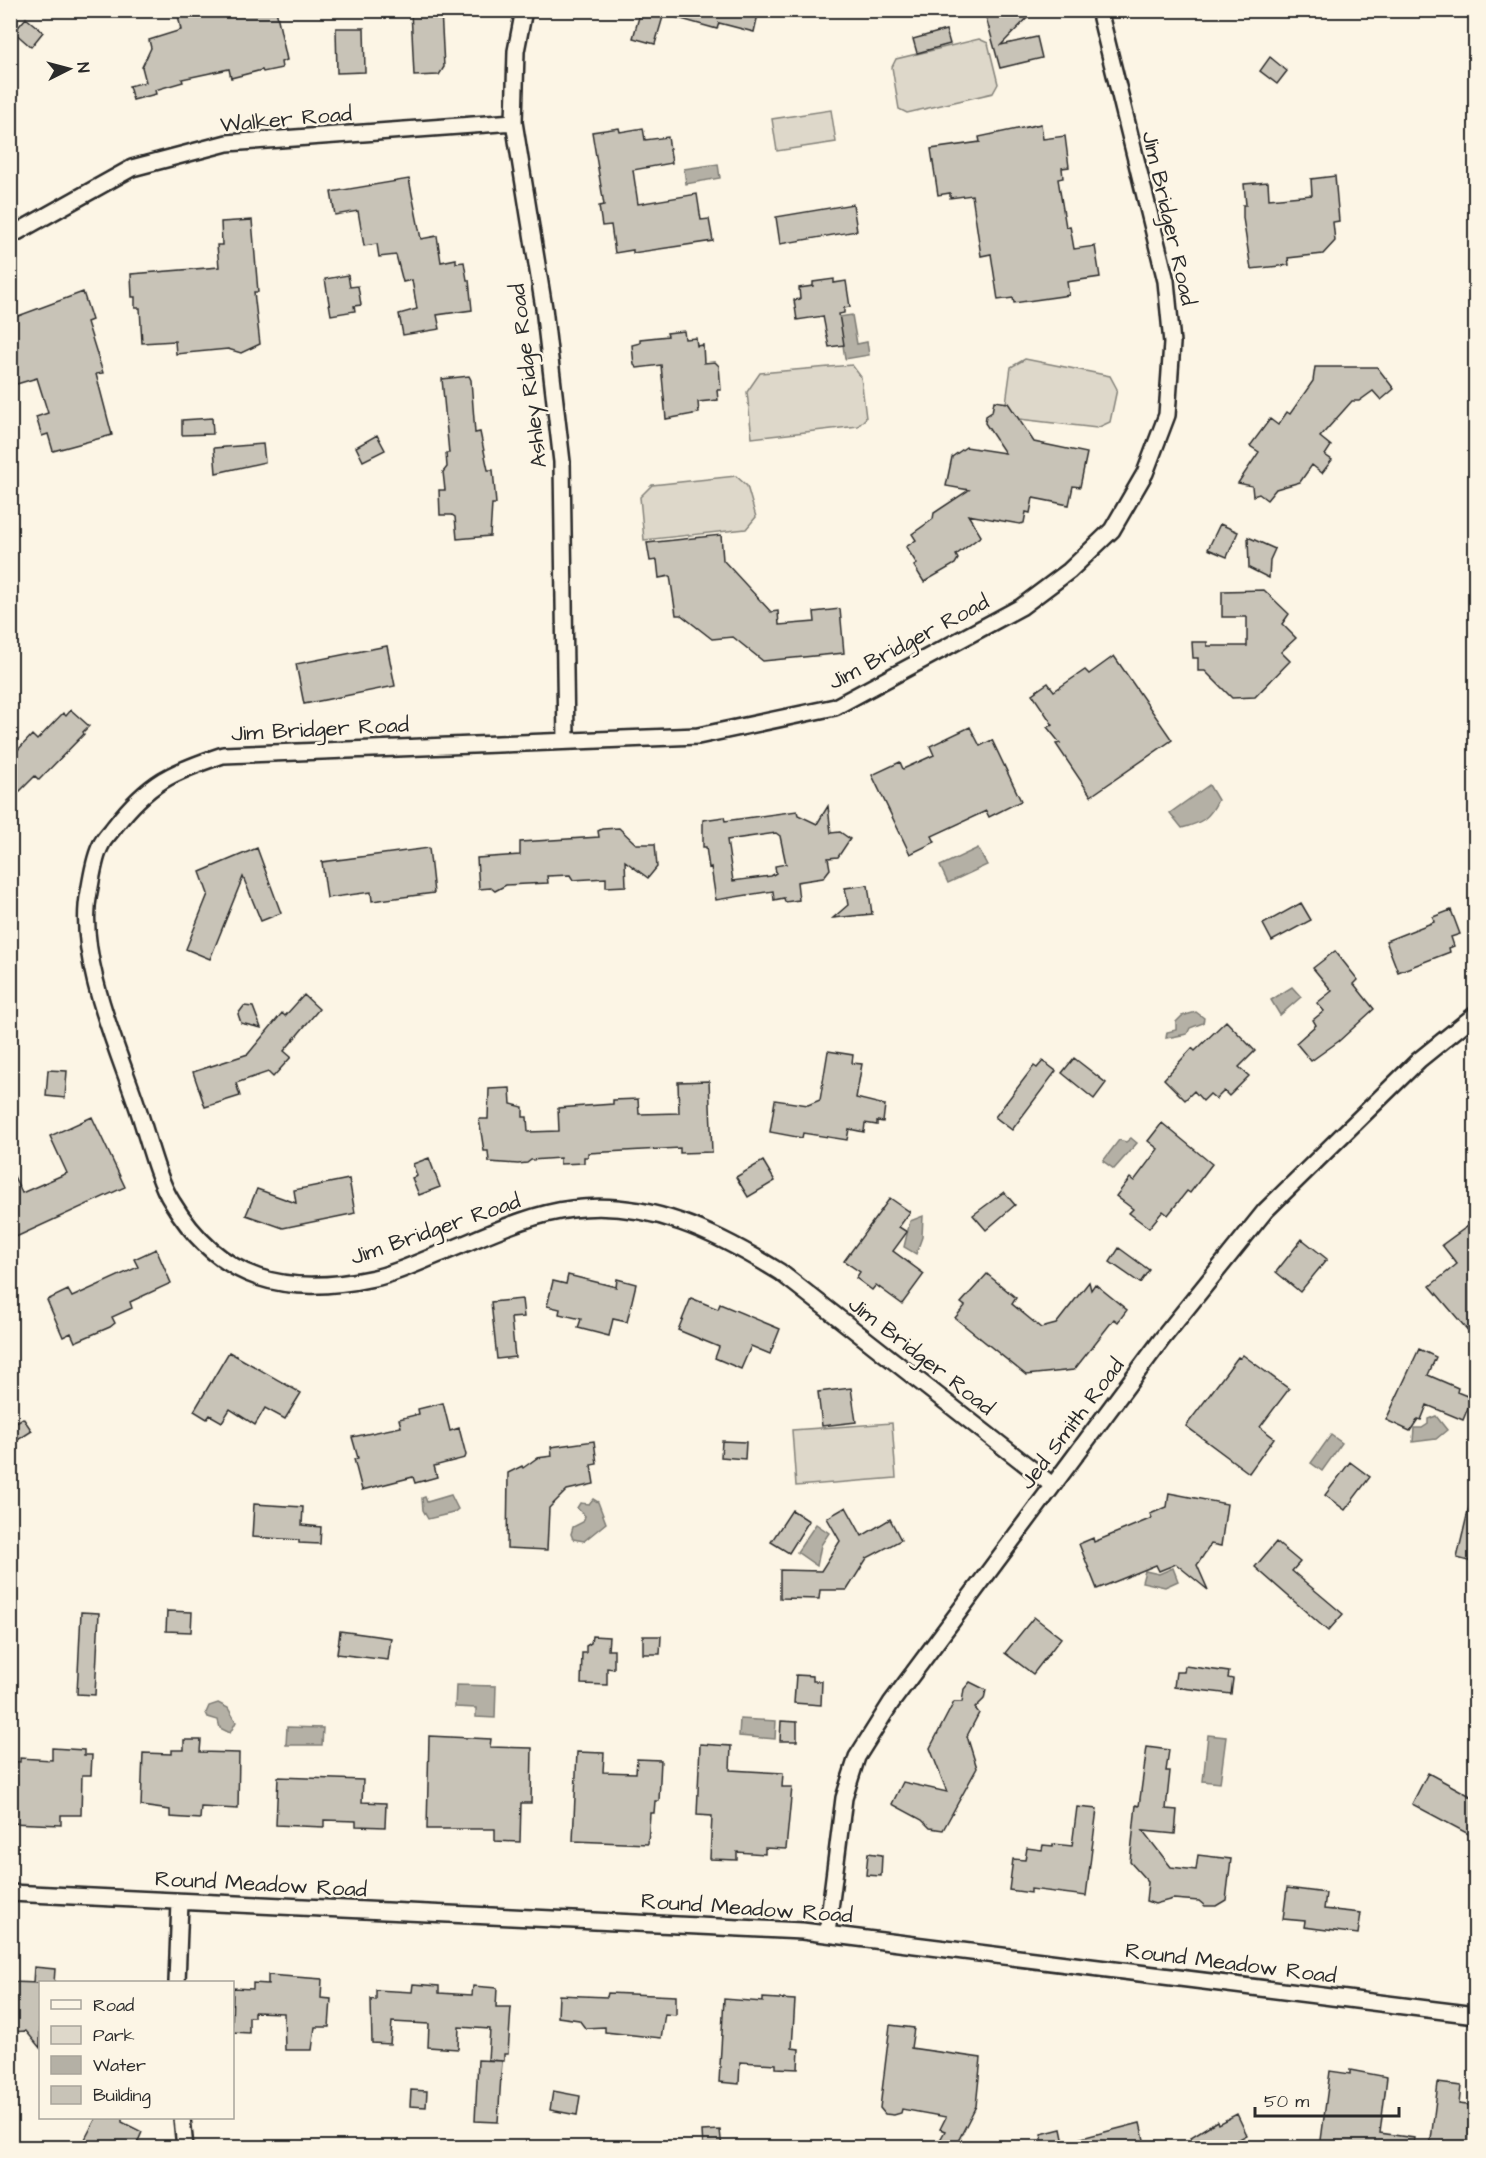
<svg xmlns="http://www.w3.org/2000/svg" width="1486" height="2158" viewBox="0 0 1486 2158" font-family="'Architects Daughter',sans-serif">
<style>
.green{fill:#ded8ca;stroke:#84827a;stroke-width:1.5}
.water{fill:#b4b0a5;stroke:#7d7b74;stroke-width:1.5}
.building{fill:#c8c3b7;stroke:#2b2b2b;stroke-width:1.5;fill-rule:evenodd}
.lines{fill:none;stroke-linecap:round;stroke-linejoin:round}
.street-casing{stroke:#2b2b2b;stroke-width:20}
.street{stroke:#fcf5e5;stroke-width:15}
.labels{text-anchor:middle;stroke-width:5;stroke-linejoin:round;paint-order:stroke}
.street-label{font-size:22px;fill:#2b2b2b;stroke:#fcf5e5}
</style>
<rect width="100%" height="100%" fill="#fcf5e5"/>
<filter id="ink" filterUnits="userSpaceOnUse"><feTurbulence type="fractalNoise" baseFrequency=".0167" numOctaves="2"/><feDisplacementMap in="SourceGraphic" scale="12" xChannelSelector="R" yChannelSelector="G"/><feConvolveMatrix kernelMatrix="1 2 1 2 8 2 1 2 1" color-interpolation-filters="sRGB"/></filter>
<g filter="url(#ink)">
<!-- green -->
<path class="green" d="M979 39 988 43 998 84 993 93 907 113 899 109 892 67 896 59Z
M831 110 836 142 777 151 772 119Z
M1025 359 1110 376 1117 389 1110 422 1097 428 1019 419 1006 403 1011 367Z
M852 365 861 377 866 418 858 426 752 438 747 392 760 373Z
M736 476 747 486 756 517 746 529 644 540 640 497 652 485Z
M892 1423 896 1478 796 1486 792 1430Z"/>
<!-- water -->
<path class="water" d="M718 164 720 178 686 184 684 169Z
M852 315 857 344 867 342 869 355 845 359 839 317Z
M1209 785 1218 800C1209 819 1201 823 1182 828L1170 813Z
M978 848 987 865 948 883 940 866Z
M1292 987 1301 997 1280 1015 1271 1000Z
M1196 1012 1204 1018 1203 1023 1190 1028 1187 1034 1166 1038 1167 1032 1176 1030V1022L1182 1016Z
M1131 1138 1137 1143 1114 1169 1103 1161 1119 1140 1126 1142Z
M923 1216 922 1237 916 1254 904 1247 910 1221Z
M1436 1416 1447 1430 1436 1439 1413 1442 1414 1428H1422L1428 1424V1419Z
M1331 1435 1342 1443 1322 1471 1311 1463Z
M451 1495 458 1509 453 1513 428 1519 423 1510 422 1498 425 1497 427 1502Z
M593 1499 598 1502 606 1523 584 1541 573 1539 571 1534 573 1527 583 1522 585 1516 577 1508 580 1503 589 1504Z
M816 1524 829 1533 821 1545 817 1566 797 1552Z
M1173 1568 1178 1581 1165 1587 1142 1582 1145 1571 1159 1574Z
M456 1685 496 1686 495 1718 476 1717V1708L455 1707Z
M218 1703 228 1708 236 1722 230 1733 220 1728 218 1720 208 1717 206 1713 209 1706Z
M740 1719 776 1721 775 1739 739 1736Z
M287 1727 323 1728 322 1745H286Z
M1208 1735 1226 1737 1220 1783 1203 1781Z"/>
<!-- building -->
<path class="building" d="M177 10H276L287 60 281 62 282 68 263 72 262 70 231 78 229 69 182 79 183 82 155 90 156 94 133 100 129 86 146 82 142 67 151 48 149 40 181 30Z
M411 10H441L444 67 439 75 414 76Z
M641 10H665L655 44 633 38Z
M667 10H759L754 32 719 23 717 29 667 15Z
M984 10H1035L1001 45 1037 37 1042 58 1000 68Z
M26 18 43 32 31 47 14 32Z
M336 28H364L365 72 337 73Z
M946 30 950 44 917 53 913 39Z
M1270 57 1287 71 1277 84 1260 71Z
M1041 124 1043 139 1065 136 1069 167 1062 168 1063 178 1058 179 1066 227 1070 226 1074 249 1095 246 1100 277 1067 282 1069 295 1014 303 1013 298 998 300 991 254 981 256 972 195 950 198V193L938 195 931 149 980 142 979 137Z
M619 128 620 132 643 128 645 140 668 137 672 163 633 170 638 204 697 194 701 220 709 219 713 241 633 253V250L615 253 611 225 602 226 599 206 604 205 592 132Z
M1335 176 1339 221 1333 222 1335 241 1323 254 1288 258 1289 265 1251 269 1243 218V205H1246L1244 184 1268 182 1269 199 1312 195 1311 179Z
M409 179 421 239 437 236 441 262 456 259V263L464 262 467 280H469L472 310 437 315 440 329 403 335 399 314 417 309 412 280 403 282 396 255 379 257 377 244 364 246 358 211 335 215 331 192Z
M853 204 857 231 780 244 776 217Z
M252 220 258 292H254L260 344 241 353 228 349 176 354 175 341 142 343 140 308H135V297H132L131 274 219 267 217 245H222L221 222Z
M348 275 350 287 358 286 361 305 354 306 355 311 331 315 325 279Z
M834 279V283L846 281 850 307 844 308V313L839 314 844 345 829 347 823 316 797 320 794 300 800 299 799 288 813 286V282Z
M83 292 92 320 87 322 103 373 96 374 112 435 53 451 48 434 42 436 36 417 48 413 37 378 10 386V319Z
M684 331 685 339 696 338 697 346 703 345 704 363 715 362 719 366 721 390H717L718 400 698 402 699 413 666 419 661 365 637 368 634 365 632 345 640 343V339L668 336 667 333Z
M1315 367H1377L1394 389 1381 400 1373 391 1359 401H1352L1320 437 1331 446 1325 455 1332 460 1322 473 1312 465 1300 482 1276 489 1267 500 1259 494 1253 496 1252 486 1238 483 1259 452 1250 446 1270 419 1278 425 1287 412 1290 414 1313 381Z
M469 376 471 380 475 433 480 432 488 470H493L496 504H492L490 536 457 539 455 517 452 515H440L439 490H445L443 472 447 467 446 453H449L442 379Z
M994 401 1008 403 1034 442 1087 453 1080 487 1073 486 1069 505 1033 498 1030 513 1026 512 1024 523 1020 524 968 515 981 536 956 555 958 559 955 564 924 582 914 566 917 564 906 547 916 540 912 534 933 519 934 513 969 490 946 486 952 457 966 447 1005 453 985 423 986 416 992 412Z
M212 418 213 434 182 435V420Z
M377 435 385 450 363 461 356 447Z
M263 444 265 462 216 473 214 448Z
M1220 524 1238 532 1227 557 1208 549Z
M721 535 723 560 771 612 778 611 779 625 815 622 814 612 840 609 844 653 763 661 733 637 712 639 681 615H676L670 576 659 578 657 560 650 561 647 543Z
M1248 537 1275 549 1270 560 1269 578 1249 568Z
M1264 590 1289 614 1282 624 1296 638 1281 652 1290 661 1255 697 1232 698 1205 671H1198V658H1193L1192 642H1207V646H1247V617H1222V591Z
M387 646 395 686 304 704 296 664Z
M1114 656 1172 740 1091 796 1056 744 1060 743 1047 727 1053 725 1032 694 1048 683 1054 691 1085 670 1089 674Z
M71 710 89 726 83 732 84 734 39 780 35 776 10 801V766L17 760 13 755 32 735 37 740 63 713 66 716Z
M970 727 980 746 992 740 1021 801 989 817 986 811 932 836 935 842 910 854 872 775 900 762 903 769 934 755 930 746Z
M828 806 831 833 840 832 850 839 838 857 828 858 830 869 823 878 797 882 799 900 785 902 784 898 774 900 773 891 716 900 711 867 709 868 706 847H703V820L724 817 725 821 797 811 798 815 817 824ZM776 833 780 836 786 864 775 866 776 873 771 876 733 881 727 840Z
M619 828 636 844H655L657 867 648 878 625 861 626 886 606 887V878L573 880 570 875 547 876 548 883 506 885 495 891 491 888 479 889 477 858 520 855V842L599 837 598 831 602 829Z
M257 848 281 913 261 921 243 877 210 959 186 949 208 894 200 872Z
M429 848 434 893 372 901 371 892 327 898 322 862Z
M868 885 872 914 833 918 848 905 845 888Z
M1301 903 1311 920 1272 941 1263 924Z
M1451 910 1460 934 1451 937 1454 946 1449 948 1450 952 1398 972 1386 941 1434 922 1433 917Z
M1335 951 1358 980 1354 984 1374 1009 1339 1041 1311 1061 1296 1043 1316 1025 1313 1020 1324 1011 1317 1003 1332 991 1313 968Z
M304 995 319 1009 284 1051 291 1057 273 1077 268 1072 236 1083 240 1096 205 1107 193 1072 248 1054 282 1013 285 1016Z
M244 1006 253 1007 261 1028 241 1023 238 1014Z
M1226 1021 1255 1051 1239 1067 1249 1076 1229 1096 1224 1091 1216 1099 1210 1094 1203 1101 1194 1091 1185 1100 1164 1079 1192 1048 1195 1051Z
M828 1051 853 1055 852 1063 862 1064 856 1098 885 1105 883 1122 877 1121V1125L865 1123 864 1132 849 1129 847 1140 803 1133 802 1138 770 1132 775 1100 808 1105 820 1100Z
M1074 1058 1106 1083 1094 1099 1062 1073Z
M1043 1061 1056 1071 1012 1130 995 1117 1034 1066 1037 1068Z
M48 1070 67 1071 65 1098 46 1096Z
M709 1081 712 1152 680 1153V1148L588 1153V1157H584V1163L560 1164V1158L531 1160 527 1163 518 1164 489 1162 488 1151H484L479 1119H488L489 1089 510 1088 511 1104 523 1107V1117H527L528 1132 559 1131 558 1108 613 1104V1100L638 1099 639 1114 679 1113 678 1082Z
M92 1117 125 1187 16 1237 10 1225V1168L22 1193 67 1173 50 1136Z
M1162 1123 1212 1164 1190 1193 1187 1191 1168 1215 1163 1211 1149 1228 1129 1213 1133 1209 1116 1196 1130 1178 1134 1181 1158 1149 1148 1141Z
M429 1158 440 1187 419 1195 412 1178 417 1176 413 1164Z
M763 1161 775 1181 748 1197 736 1177Z
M349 1179 355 1213 351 1214 283 1228 246 1215 257 1189 296 1203 294 1190Z
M1004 1192 1015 1205 986 1230 973 1215Z
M890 1198 910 1212 899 1227 907 1232 893 1251 924 1274 902 1304 876 1285 872 1290 856 1278 860 1272 844 1261Z
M1468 1226 1476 1235V1340L1430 1286 1457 1264 1442 1245Z
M1302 1239 1327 1259 1300 1292 1276 1272Z
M1119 1248 1149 1270 1140 1283 1110 1262Z
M156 1249 171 1283 130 1302 132 1308 112 1317 115 1323 110 1327 75 1342 71 1333 63 1337 47 1300 68 1290 72 1297 138 1267 134 1259Z
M987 1274 1016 1298 1012 1304 1041 1328 1056 1324 1089 1282 1091 1290 1095 1284 1127 1310 1118 1322 1114 1319 1074 1370 1026 1375 955 1318 965 1306 961 1303Z
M568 1275 616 1287 617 1279 636 1284 627 1322 613 1319 609 1336 578 1328 581 1319 559 1314 560 1309 547 1306 553 1281 566 1284Z
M691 1298 718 1309 720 1304 780 1329 770 1354 751 1346 741 1369 715 1358 719 1347 678 1330Z
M522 1299 524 1317 511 1318 515 1357 497 1359 491 1302Z
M1419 1349 1436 1357 1428 1375 1458 1388 1457 1392 1472 1398 1463 1420 1427 1405 1421 1420 1418 1419 1410 1431 1386 1420Z
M229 1352 301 1393 285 1419 265 1408 255 1425 230 1409 222 1422 210 1415 207 1419 194 1411Z
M1243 1355 1289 1389 1260 1427 1274 1438 1249 1473 1186 1426 1238 1357 1240 1358Z
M851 1388 856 1422 822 1426 818 1392Z
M443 1403 450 1431 459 1428 466 1455 465 1458 434 1466 437 1477 415 1483 413 1477 362 1490 354 1459 358 1458 352 1437 401 1427 399 1419 419 1414 418 1409Z
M23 1418 32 1431 10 1445V1426Z
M594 1441 597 1464 591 1465 594 1484 567 1490 549 1508 547 1550 507 1548 508 1473 522 1466 523 1468 537 1458 552 1456 551 1447Z
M722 1441 746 1442 745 1459 721 1457Z
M1350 1462 1370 1477 1345 1510 1325 1495Z
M1169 1493 1227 1504 1221 1546 1211 1544 1197 1565 1208 1590 1176 1564 1159 1571 1156 1565 1097 1589 1079 1544 1093 1538 1094 1542 1152 1518 1150 1514 1167 1507Z
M254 1504 303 1507 302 1525 321 1527 320 1544 299 1543V1540L252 1537Z
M846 1507 862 1536 890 1519 901 1540 867 1558 847 1590H820L819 1599 780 1598V1570L821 1571 840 1541 827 1518Z
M1469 1507 1476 1508V1563L1457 1558Z
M792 1510 809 1521 789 1553 771 1542Z
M1276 1542 1300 1562 1292 1571 1343 1614 1328 1631 1255 1567Z
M167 1611 192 1612 191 1632 166 1631Z
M81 1612 99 1613 95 1695 77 1694Z
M1034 1617 1061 1638 1033 1674 1005 1653Z
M340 1631 391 1638 388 1660 337 1654Z
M592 1636 609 1637 608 1650H614V1669L607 1668V1685L581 1684 582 1653H586V1646L591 1643Z
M643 1636H661L660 1654H643Z
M1185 1666 1229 1672 1228 1678 1233 1679 1231 1694 1174 1687 1176 1672H1184Z
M796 1675 813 1676V1681H822L821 1705 794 1703Z
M970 1682 986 1690 984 1699 975 1708 979 1713 967 1736 977 1768 943 1830 930 1828 922 1820 892 1804 903 1782 947 1792 930 1748 954 1702H962L964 1689Z
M781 1721 797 1722V1741H780Z
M429 1736 491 1739 490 1747 532 1748 531 1803H521L520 1842 495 1841V1829H427Z
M184 1740H201L200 1752 239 1753 238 1809 201 1807 200 1819 170 1817V1810L141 1806 143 1753 172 1754V1750H184Z
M700 1744 731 1746 730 1770 783 1773 782 1787H792L786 1849 765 1848V1854L737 1852V1860L710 1859 712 1816 697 1815Z
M1147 1747 1169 1750 1166 1771H1170L1166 1809 1177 1810 1175 1834 1143 1831 1171 1867 1196 1870 1198 1855 1231 1859 1226 1900 1216 1906H1205L1199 1901 1173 1899 1155 1904 1146 1901 1148 1882 1130 1862 1136 1805 1139 1806Z
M52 1748 84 1750V1755H92L91 1775H82L81 1815H61V1825L10 1823V1761L20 1762V1758L52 1760Z
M577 1752 604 1753 603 1772 636 1773 637 1759 661 1760 659 1801H655L654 1813H650L648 1844 573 1841Z
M1428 1773 1476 1799V1838L1412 1804Z
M278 1777 363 1780 362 1802 386 1803 385 1827 356 1826V1821L324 1820V1827L276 1825Z
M1077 1807 1097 1809 1086 1896 1031 1889V1893L1009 1890 1013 1859 1025 1860 1027 1848 1042 1850 1043 1845 1053 1846V1844L1072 1846Z
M868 1853 882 1855 881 1876 866 1875Z
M1287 1888 1326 1893 1324 1909 1361 1913 1358 1934 1304 1927 1305 1921 1283 1919Z
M34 1967 55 1969 54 1983H33Z
M268 1975 322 1979 321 1998 331 1999 329 2027H315L312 2050H285L284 2013 254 2012V2017H249V2033L232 2032 233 1988 253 1989V1983L268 1984Z
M10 1982 40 1983V2048L26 2031 10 2032Z
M413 1984 439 1986V1993L472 1995 473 1986 497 1988 496 2007H511L508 2054H504V2061L488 2060 490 2029 459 2027 458 2049 428 2047 429 2024 392 2022 390 2044 372 2043 371 1999 376 2000V1990L412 1992Z
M608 1993 676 1996V2015L665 2014 661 2038 605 2032V2027L585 2028 579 2020 558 2017 559 1995 607 1997Z
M763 1998 795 2000 792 2048 799 2049 798 2069 776 2068V2064L740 2062 739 2084 719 2082 724 1999 763 2002Z
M890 2025 914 2028 911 2048 981 2058 976 2106 955 2147 940 2140 945 2131 940 2129 946 2117 902 2109 901 2113 894 2115 885 2114 880 2108Z
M478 2060 502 2061 498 2122 475 2121Z
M1350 2070 1387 2077 1380 2133 1414 2138 1413 2148H1320L1330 2071 1350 2074Z
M1438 2083 1461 2086 1459 2104 1476 2106V2148H1430Z
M411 2090 427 2091 426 2107 410 2106Z
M553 2091 580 2096 577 2115 550 2110Z
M1237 2114 1247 2135 1223 2148H1196L1191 2137 1217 2121 1218 2124Z
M96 2118H122V2122L142 2132 135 2148H91L84 2141Z
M1140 2123 1146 2148H1067L1066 2142Z
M1061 2129 1065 2148H1044L1041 2134Z
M720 2130 722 2148H703L702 2131Z"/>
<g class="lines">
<defs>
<path id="street" d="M524 10 516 51 514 122 544 308 562 462 566 740
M10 236 132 168 227 143 514 122
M1052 1485 780 1272C717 1233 649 1199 572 1209 529 1214 487 1235 447 1251 423 1260 398 1273 374 1278 286 1297 220 1282 172 1202 157 1179 147 1134 137 1106 117 1047 76 955 89 892 92 877 94 858 101 845 104 838 111 832 115 826 149 782 172 772 223 755L698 736 835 707 1021 607 1069 571 1112 530 1145 473 1167 415 1172 343 1166 281 1099 10
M10 1893 802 1931 1476 2015
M827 1933 844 1798 857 1757 891 1703 1162 1339 1265 1211 1419 1060 1476 1014
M177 1982 180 1902
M182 2118 185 2148"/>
</defs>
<!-- street casing -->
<use href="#street" class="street-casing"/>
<!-- street -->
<use href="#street" class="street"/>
</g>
</g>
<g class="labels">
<!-- street labels -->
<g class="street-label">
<text transform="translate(286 118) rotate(-5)" y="8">Walker Road</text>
<text transform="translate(1170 218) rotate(77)" y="8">Jim Bridger Road</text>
<text transform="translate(527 376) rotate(-97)" y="8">Ashley Ridge Road</text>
<text transform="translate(908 641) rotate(-28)" y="8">Jim Bridger Road</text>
<text transform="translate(320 728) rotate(-3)" y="8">Jim Bridger Road</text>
<text transform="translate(435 1228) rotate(-19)" y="8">Jim Bridger Road</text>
<text transform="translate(922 1355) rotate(38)" y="8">Jim Bridger Road</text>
<text transform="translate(1071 1423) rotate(-53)" y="8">Jed Smith Road</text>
<text transform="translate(261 1883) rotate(3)" y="8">Round Meadow Road</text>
<text transform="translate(747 1907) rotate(4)" y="8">Round Meadow Road</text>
<text transform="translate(1231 1962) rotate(7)" y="8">Round Meadow Road</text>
</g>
</g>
<!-- margin -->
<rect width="1486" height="2158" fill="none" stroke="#fcf5e5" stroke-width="36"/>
<rect x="18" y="18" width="1450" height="2122" fill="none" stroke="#2b2b2b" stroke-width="2" filter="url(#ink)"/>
<!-- legend -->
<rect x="39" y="1981" width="195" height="138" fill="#fcf5e5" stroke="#a8a49b" stroke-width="1.5"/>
<rect x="51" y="2000" width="30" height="9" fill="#fcf5e5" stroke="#a8a49b" stroke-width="1.5"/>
<text x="93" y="2011" font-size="18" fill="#2b2b2b">Road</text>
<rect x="51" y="2026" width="30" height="18" fill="#ded8ca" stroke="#a8a49b" stroke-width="1.5"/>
<text x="93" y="2041" font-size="18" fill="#2b2b2b">Park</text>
<rect x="51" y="2056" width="30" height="18" fill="#b4b0a5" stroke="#a8a49b" stroke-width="1.5"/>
<text x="93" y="2071" font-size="18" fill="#2b2b2b">Water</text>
<rect x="51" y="2086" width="30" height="18" fill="#c8c3b7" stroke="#a8a49b" stroke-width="1.5"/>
<text x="93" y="2101" font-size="18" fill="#2b2b2b">Building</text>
<!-- north arrow -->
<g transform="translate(69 69) rotate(84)" stroke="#fcf5e5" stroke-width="4.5" paint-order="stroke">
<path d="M0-4.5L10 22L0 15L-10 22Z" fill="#2b2b2b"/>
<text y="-9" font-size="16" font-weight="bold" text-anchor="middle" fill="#2b2b2b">N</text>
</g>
<!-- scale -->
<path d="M1255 2107v9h144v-9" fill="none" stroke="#2b2b2b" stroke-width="3"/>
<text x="1264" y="2107" font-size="18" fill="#2b2b2b" stroke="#fcf5e5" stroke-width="4.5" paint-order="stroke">50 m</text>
</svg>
